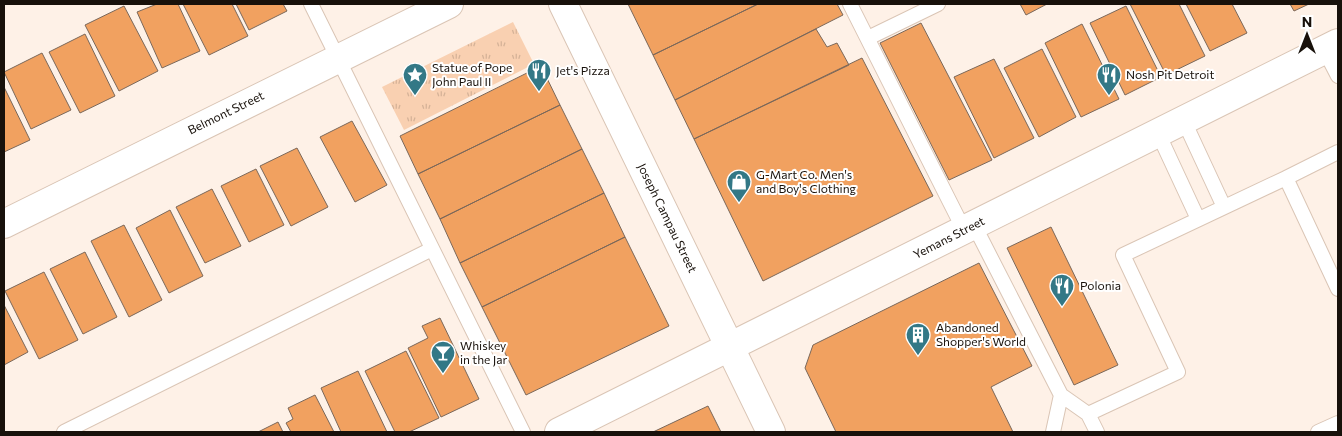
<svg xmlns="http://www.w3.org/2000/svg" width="1342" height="436" viewBox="0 0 1342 436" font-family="Commissioner,sans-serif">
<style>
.grass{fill:url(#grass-tufts)}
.building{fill:#f1a160;stroke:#7b685a}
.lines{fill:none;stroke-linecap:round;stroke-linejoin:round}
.service-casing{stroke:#dac5b5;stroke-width:16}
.minor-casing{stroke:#dac5b5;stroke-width:30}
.tertiary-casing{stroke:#dac5b5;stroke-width:30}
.service{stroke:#fff;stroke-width:14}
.minor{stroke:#fff;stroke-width:28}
.tertiary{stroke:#fff;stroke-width:28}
.labels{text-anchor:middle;stroke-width:4;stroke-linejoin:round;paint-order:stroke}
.poi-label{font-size:12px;fill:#18110b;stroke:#fff;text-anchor:start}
.street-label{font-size:12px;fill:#18110b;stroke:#fff}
</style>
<defs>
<pattern id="grass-tufts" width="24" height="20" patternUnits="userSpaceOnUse" patternTransform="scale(1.25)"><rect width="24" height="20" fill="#f9d0b1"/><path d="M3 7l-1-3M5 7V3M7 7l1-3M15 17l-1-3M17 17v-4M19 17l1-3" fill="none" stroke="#d5b297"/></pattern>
</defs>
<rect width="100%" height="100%" fill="#fef1e7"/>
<!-- grass -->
<path class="grass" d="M513 22 534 64 404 130 382 87Z"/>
<!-- building -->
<path class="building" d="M157 4H178L200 51 162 68 137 12Z
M183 4H232L248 36 209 55Z
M236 4H283L287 11 249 30Z
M628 4H758L653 55Z
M758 4H837L843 15 675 100 653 55Z
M1020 4H1047L1026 15Z
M1130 4H1179L1205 56 1166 75Z
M1186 4H1232L1247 33 1210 51Z
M1290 4H1309L1294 11Z
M124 6 158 71 119 91 85 25Z
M1126 6 1161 77 1125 95 1090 23Z
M921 23 992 160 949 180 880 43Z
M1082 24 1119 99 1081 117 1045 43Z
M816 29 827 47 837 43 849 65 694 139 675 100Z
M85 34 115 96 80 113 49 52Z
M1042 49 1076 117 1039 137 1004 68Z
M42 53 71 110 31 129 4 72Z
M862 58 933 196 763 281 694 139Z
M994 59 1034 138 994 158 954 77Z
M541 66 560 105 418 174 400 136Z
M4 87 30 140 4 152Z
M560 105 582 149 440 219 418 174Z
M352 121 387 185 355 202 320 137Z
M297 148 328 207 291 226 260 166Z
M582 149 604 193 460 263 440 219Z
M256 169 284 225 249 242 221 186Z
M212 189 241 246 205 263 176 207Z
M604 193 625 237 482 307 460 263Z
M170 210 203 276 169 293 136 228Z
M124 225 162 300 129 317 91 241Z
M1051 227 1118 365 1074 385 1007 248Z
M625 237 669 326 526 395 482 307Z
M85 252 117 317 83 334 50 269Z
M979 263 1032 366 991 387 1013 432H836L805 368 813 345Z
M44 272 78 340 39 359 5 291Z
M4 305 28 352 4 365Z
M440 318 479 399 441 417 408 348 428 338 422 326Z
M406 351 439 418 409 432H395L365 371Z
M358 371 387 432H341L321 388Z
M315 395 334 432H291L286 423 293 419 288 408Z
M708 406 721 432H653Z
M278 422 283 432H258Z"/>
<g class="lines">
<defs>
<path id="service" d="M311 4 523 432
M850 4 964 230
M868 38 938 4
M1324 49 1338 76
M1184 121 1224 207
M1158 133 1198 219
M1286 178 1338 152
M974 225 1061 395 1053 432
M1061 395 1088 414
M64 432 432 249
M1097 432 1088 414 1178 372 1123 255 1286 178 1338 289
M1318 432 1338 423"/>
<path id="minor" d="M4 224 449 4
M559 432 1338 43"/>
<path id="tertiary" d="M563 4 771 432"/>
</defs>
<!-- service casing -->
<use href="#service" class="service-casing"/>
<!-- minor casing -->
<use href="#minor" class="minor-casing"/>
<!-- tertiary casing -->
<use href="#tertiary" class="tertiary-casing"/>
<!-- service -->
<use href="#service" class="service"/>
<!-- minor -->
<use href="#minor" class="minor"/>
<!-- tertiary -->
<use href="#tertiary" class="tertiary"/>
</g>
<!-- icons -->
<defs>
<symbol id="restaurant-pin" viewBox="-11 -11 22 30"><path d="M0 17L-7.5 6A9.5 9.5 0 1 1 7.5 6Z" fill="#337886" stroke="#fff"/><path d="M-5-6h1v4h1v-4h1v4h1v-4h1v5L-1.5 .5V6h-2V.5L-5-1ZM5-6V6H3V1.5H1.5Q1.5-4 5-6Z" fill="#fff"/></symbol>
<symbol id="sight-pin" viewBox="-11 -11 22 30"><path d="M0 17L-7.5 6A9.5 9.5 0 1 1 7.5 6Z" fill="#337886" stroke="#fff"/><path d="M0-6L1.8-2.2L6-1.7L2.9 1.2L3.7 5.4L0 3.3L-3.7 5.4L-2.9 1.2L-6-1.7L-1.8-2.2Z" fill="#fff"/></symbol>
<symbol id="shop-pin" viewBox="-11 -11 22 30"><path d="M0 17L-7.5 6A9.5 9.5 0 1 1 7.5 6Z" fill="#337886" stroke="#fff"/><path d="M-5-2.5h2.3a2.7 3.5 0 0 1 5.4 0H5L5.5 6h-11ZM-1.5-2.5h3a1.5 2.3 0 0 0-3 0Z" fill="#fff"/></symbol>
<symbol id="building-pin" viewBox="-11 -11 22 30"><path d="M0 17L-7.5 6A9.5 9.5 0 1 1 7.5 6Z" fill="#337886" stroke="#fff"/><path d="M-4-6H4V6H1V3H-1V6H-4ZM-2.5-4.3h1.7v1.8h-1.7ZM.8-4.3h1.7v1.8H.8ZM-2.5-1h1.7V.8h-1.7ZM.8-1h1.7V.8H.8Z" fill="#fff"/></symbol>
<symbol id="bar-pin" viewBox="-11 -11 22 30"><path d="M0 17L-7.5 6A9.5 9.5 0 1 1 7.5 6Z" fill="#337886" stroke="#fff"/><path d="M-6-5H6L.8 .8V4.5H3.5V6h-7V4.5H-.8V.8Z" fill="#fff"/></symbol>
</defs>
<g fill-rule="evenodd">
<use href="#restaurant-pin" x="525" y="57" width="28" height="38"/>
<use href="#sight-pin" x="401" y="61" width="28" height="38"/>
<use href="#restaurant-pin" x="1095" y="61" width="28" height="38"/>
<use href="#shop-pin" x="725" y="168" width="28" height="38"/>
<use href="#restaurant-pin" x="1048" y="272" width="28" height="38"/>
<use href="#building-pin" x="904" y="321" width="28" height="38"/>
<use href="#bar-pin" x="429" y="339" width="28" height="38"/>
</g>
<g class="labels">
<!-- poi labels -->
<g class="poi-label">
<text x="432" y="72">Statue of Pope<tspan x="432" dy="14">John Paul II</tspan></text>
<text x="556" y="75">Jet's Pizza</text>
<text x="1126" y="79">Nosh Pit Detroit</text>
<text x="756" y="179">G-Mart Co. Men's<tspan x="756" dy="14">and Boy's Clothing</tspan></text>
<text x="1080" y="290">Polonia</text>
<text x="936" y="332">Abandoned<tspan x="936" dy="14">Shopper's World</tspan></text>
<text x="460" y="350">Whiskey<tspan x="460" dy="14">in the Jar</tspan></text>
</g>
<!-- street labels -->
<g class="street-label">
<text transform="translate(226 113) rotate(-26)" y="4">Belmont Street</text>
<text transform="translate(667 218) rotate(64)" y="4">Joseph Campau Street</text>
<text transform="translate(949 238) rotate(-27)" y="4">Yemans Street</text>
</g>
</g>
<!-- border -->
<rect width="1342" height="436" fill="none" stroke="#18110b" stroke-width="10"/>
<!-- north arrow -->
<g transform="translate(1307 35)" stroke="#ffffff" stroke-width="4" paint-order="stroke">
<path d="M0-4L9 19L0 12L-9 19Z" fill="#18110b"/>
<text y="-8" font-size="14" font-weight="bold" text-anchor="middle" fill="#18110b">N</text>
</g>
</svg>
